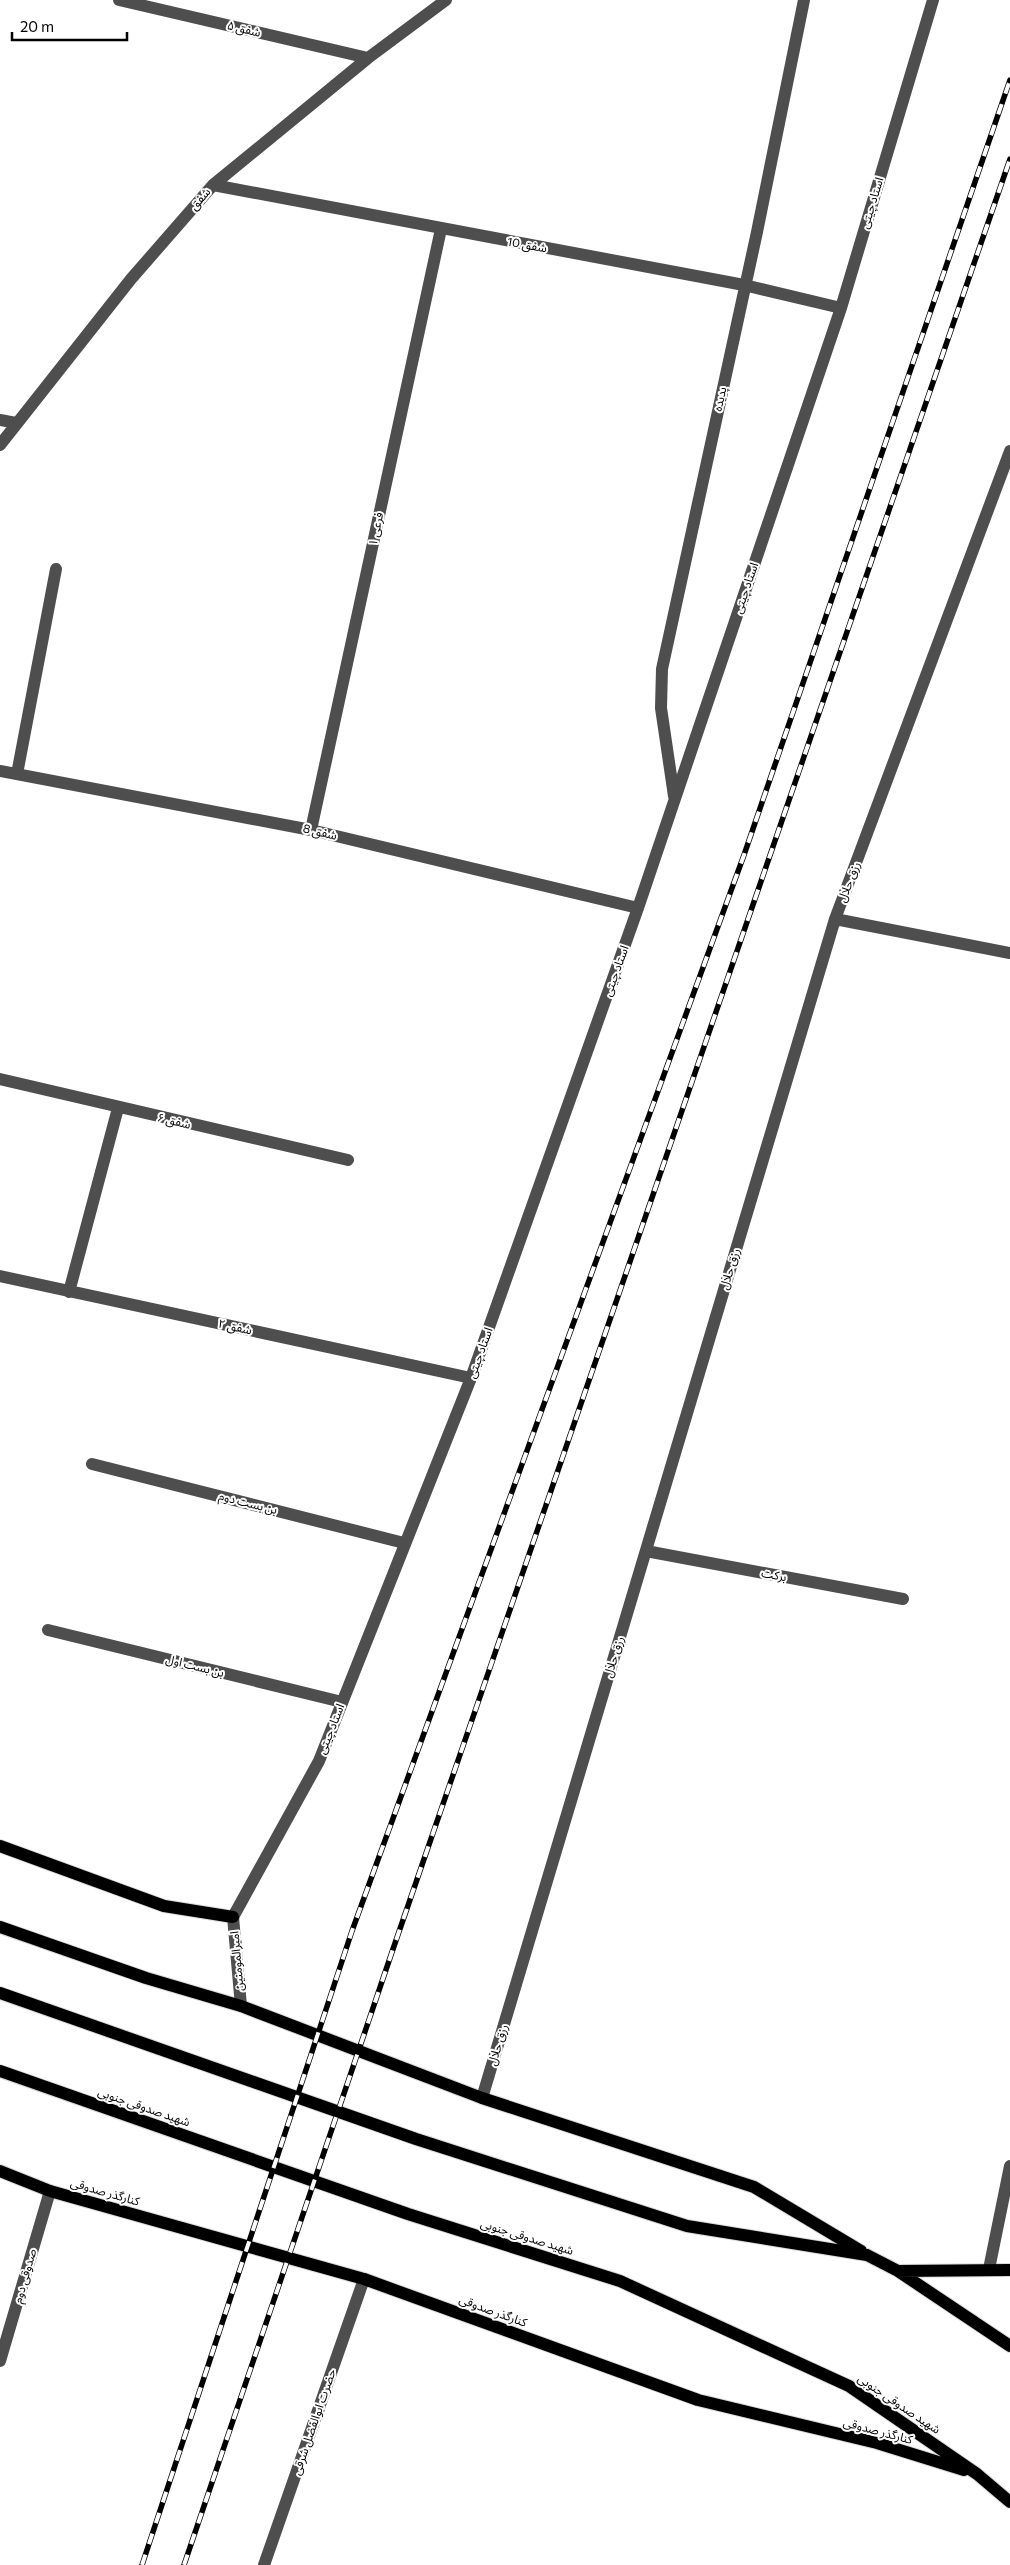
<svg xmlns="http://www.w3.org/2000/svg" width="1010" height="2565" viewBox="0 0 1010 2565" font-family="Commissioner,'Noto Sans Arabic',sans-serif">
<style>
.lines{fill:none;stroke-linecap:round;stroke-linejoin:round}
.major-casing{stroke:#dbdbdb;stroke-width:14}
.minor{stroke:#4e4e4e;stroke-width:12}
.major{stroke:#000;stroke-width:12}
.rail-casing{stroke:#000;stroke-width:5.5}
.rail{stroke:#fff;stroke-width:4;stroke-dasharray:11;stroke-linecap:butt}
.labels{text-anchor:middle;stroke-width:4;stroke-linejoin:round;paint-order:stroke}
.street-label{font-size:12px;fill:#000;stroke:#fff}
</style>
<rect width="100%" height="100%" fill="#fff"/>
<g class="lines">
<defs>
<path id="major" d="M0 1846 164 1906 233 1917
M0 1927 146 1978 241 2006 482 2098 754 2187 861 2251
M0 1993 416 2139 687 2226 867 2255 898 2271 1010 2346
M0 2071 408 2214 620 2281 849 2386 977 2474 1010 2502
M0 2171 50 2191 364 2279 698 2400 877 2443 964 2470
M898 2271 1010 2270"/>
</defs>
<!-- major casing -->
<use href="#major" class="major-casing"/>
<!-- minor -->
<path class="minor" d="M119 0 368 58
M213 185 744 285 841 308
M0 420 16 423
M0 445 131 279 213 185 368 58 446 0
M0 771 311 830 638 908
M17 774 56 569
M674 796 661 708 662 669 757 232 804 0
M311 830 441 229
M835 919 1010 953
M0 1079 348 1160
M0 1276 471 1378
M69 1292 118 1108
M92 1464 404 1543
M646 1551 903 1599
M48 1630 342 1702
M241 2006 233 1917 319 1761 471 1378 638 908 841 308 933 0
M482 2098 835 919 1010 451
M989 2269 1010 2166
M0 2361 50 2191
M264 2565 364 2279"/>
<!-- major -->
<use href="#major" class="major"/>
<defs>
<path id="rail" d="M142 2565 352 1931 744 855 1010 80
M184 2565 392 1952 1010 159"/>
</defs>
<!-- rail casing -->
<use href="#rail" class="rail-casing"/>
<!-- rail -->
<use href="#rail" class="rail"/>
</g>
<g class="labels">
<!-- street labels -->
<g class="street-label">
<text transform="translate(244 29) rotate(13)" y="4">شفق ۵</text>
<text transform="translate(200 199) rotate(-49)" y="4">شفق</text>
<text transform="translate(872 203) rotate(-73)" y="4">استاد چیتی</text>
<text transform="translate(527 245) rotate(10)" y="4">شفق 10</text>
<text transform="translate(720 399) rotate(-78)" y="4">پدیده</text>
<text transform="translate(376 529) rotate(-78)" y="4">فرعی ۱</text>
<text transform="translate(746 588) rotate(-71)" y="4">استاد چیتی</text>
<text transform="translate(320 832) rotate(13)" y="4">شفق 8</text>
<text transform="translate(849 882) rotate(-69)" y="4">رزق حلال</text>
<text transform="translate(616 971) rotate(-70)" y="4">استاد چیتی</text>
<text transform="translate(174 1121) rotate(13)" y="4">شفق ۶</text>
<text transform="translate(730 1269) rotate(-73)" y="4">رزق حلال</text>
<text transform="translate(235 1327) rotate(12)" y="4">شفق ۲</text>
<text transform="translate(480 1353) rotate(-70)" y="4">استاد چیتی</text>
<text transform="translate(248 1503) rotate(14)" y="4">بن بست دوم</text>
<text transform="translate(774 1575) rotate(11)" y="4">برکت</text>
<text transform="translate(614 1657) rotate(-73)" y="4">رزق حلال</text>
<text transform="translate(195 1666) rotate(14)" y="4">بن بست اول</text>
<text transform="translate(331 1729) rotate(-68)" y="4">استاد چیتی</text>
<text transform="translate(237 1961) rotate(-95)" y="4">امیرالمومنین</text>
<text transform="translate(498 2045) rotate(-73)" y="4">رزق حلال</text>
<text transform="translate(144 2107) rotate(19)" y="4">شهید صدوقی جنوبی</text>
<text transform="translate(105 2192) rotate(16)" y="4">کنارگذر صدوقی</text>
<text transform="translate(527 2237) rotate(17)" y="4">شهید صدوقی جنوبی</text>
<text transform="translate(25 2276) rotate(-74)" y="4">صدوقی دوم</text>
<text transform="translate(493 2311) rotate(20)" y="4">کنارگذر صدوقی</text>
<text transform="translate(899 2404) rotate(34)" y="4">شهید صدوقی جنوبی</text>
<text transform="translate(314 2422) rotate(-71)" y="4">حضرت ابوالفضل شرقی</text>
<text transform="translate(878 2431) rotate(15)" y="4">کنارگذر صدوقی</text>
</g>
</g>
<!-- scale -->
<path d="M12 32v8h115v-8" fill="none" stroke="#000000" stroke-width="2.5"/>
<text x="20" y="32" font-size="15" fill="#000000" stroke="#ffffff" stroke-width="4" paint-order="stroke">20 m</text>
</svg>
